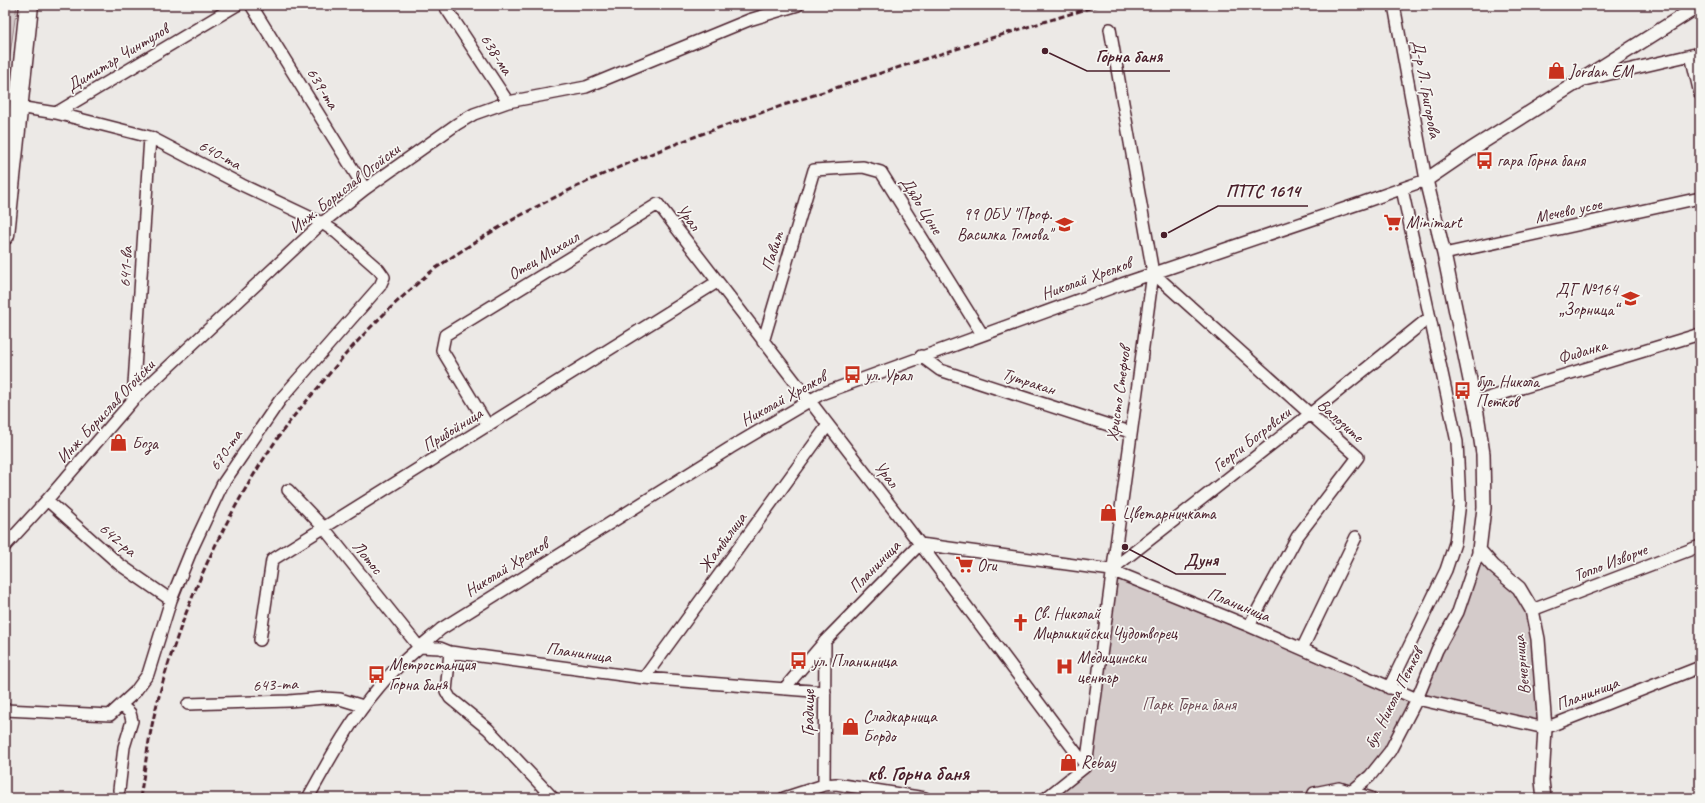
<svg xmlns="http://www.w3.org/2000/svg" width="1705" height="803" viewBox="0 0 1705 803" font-family="Caveat,sans-serif">
<style>
.green{fill:#d4cbca;stroke:#8f757a}
.lines{fill:none;stroke-linecap:round;stroke-linejoin:round}
.minor-casing{stroke:#4a1f2b;stroke-width:14}
.tertiary-casing{stroke:#4a1f2b;stroke-width:16}
.trunk-casing{stroke:#4a1f2b;stroke-width:21}
.minor{stroke:#f6f6f2;stroke-width:11}
.tertiary{stroke:#f6f6f2;stroke-width:13}
.trunk{stroke:#f6f6f2;stroke-width:18}
.rail{stroke:#4a1f2b;stroke-width:3;stroke-dasharray:6 3;stroke-linecap:butt}
.labels{text-anchor:middle;stroke-width:3.5;stroke-linejoin:round;paint-order:stroke}
.street-label{font-size:17px;fill:#4a1f2b;stroke:#f6f6f2}
.poi-label{font-size:17px;fill:#4a1f2b;stroke:#f6f6f2;text-anchor:start}
.park-label{font-size:17px;fill:#6c4a53;stroke:#f6f6f2}
.district-label{font-size:21px;font-weight:bold;fill:#4a1f2b;stroke:#f6f6f2}
.leader{fill:none;stroke:#4a1f2b;stroke-width:1.5}
.callout-dot{fill:#4a1f2b;stroke:#f6f6f2;stroke-width:1.5}
.callout-label{font-size:18px;text-anchor:middle;font-weight:bold;fill:#4a1f2b;stroke:#f6f6f2;stroke-width:3.5;stroke-linejoin:round;paint-order:stroke}
</style>
<rect width="100%" height="100%" fill="#ece9e6"/>
<filter id="ink" filterUnits="userSpaceOnUse"><feTurbulence type="fractalNoise" baseFrequency=".025" numOctaves="2"/><feDisplacementMap in="SourceGraphic" scale="8" xChannelSelector="R" yChannelSelector="G"/><feConvolveMatrix kernelMatrix="1 2 1 2 8 2 1 2 1" color-interpolation-filters="sRGB"/></filter>
<g filter="url(#ink)">
<!-- green -->
<path class="green" d="M5 5H17L5 90Z
M1479 550 1532 610 1545 728 1417 699 1390 751 1352 791 1312 798H1046L1086 765 1111 570 1417 699Z"/>
<g class="lines">
<defs>
<path id="minor" d="M251 5 365 189
M444 5 508 102
M1691 55 1700 94
M1584 80 1700 53
M56 113 237 5
M1444 254 1700 198
M1153 273 1358 457 1297 537 1249 626
M763 342 814 170 863 167 881 172 982 334
M921 356 940 370 1130 432
M133 400 150 137
M1475 402 1700 334
M488 426 442 350 445 335 658 204 920 544 1086 766
M288 490 324 528 419 647
M47 500 119 564 171 600
M920 544 1111 570 1249 626 1417 699 1545 728 1700 667
M5 546 47 500 133 400 322 223 365 189 457 124 474 114 508 102 586 87 749 20 798 5
M1111 570 1310 414 1430 317
M1532 610 1700 546
M260 640 272 560 717 282
M419 647 440 648 450 652 644 678 825 692
M1302 649 1356 537
M450 652 446 691 450 698 488 729 553 798
M644 678 828 425
M1389 688 1446 570 1455 543 1460 502 1457 442 1402 189
M784 689 825 641 920 544
M188 704 289 701 324 698 340 699 363 706
M5 710 110 715 135 692 148 674 171 600 191 551 222 485 280 400 380 286 384 277 379 270 337 233 322 223 242 185 150 137 56 113 18 107
M1086 766 1153 273 1110 29
M824 785 825 641
M119 790 124 747 132 721 130 713 121 705
M1352 791 1370 776 1390 751 1417 699 1437 650 1458 612 1479 550
M308 798C329 760 350 721 379 687 397 665 420 647 441 629L730 448 821 394 1122 284 1364 202 1426 180 1394 5
M784 798 824 785 836 784 925 798
M1046 798 1086 766
M1312 798 1314 793 1339 788 1371 798"/>
<path id="tertiary" d="M1544 798 1542 781 1545 728 1538 639 1532 610 1519 588 1493 566 1479 550 1484 508 1483 454 1477 414 1444 254 1426 180 1470 150 1700 5"/>
<path id="trunk" d="M5 235 29 5"/>
</defs>
<!-- minor casing -->
<use href="#minor" class="minor-casing"/>
<!-- tertiary casing -->
<use href="#tertiary" class="tertiary-casing"/>
<!-- trunk casing -->
<use href="#trunk" class="trunk-casing"/>
<!-- minor -->
<use href="#minor" class="minor"/>
<!-- tertiary -->
<use href="#tertiary" class="tertiary"/>
<!-- trunk -->
<use href="#trunk" class="trunk"/>
<!-- rail -->
<path class="rail" d="M140 798C145 769 148 740 155 712 178 616 225 512 282 432 295 413 311 397 325 379 351 347 377 319 408 292 418 283 428 273 439 266 552 187 681 139 811 96 907 64 1003 34 1100 5"/>
</g>
</g>
<!-- icons -->
<defs>
<symbol id="shop-bare" viewBox="-9 -9 18 18"><path d="M-5-2.5h2.3a2.7 3.5 0 0 1 5.4 0H5L5.5 6h-11ZM-1.5-2.5h3a1.5 2.3 0 0 0-3 0Z" fill="#c8321e" stroke="#f6f6f2" stroke-width="2.5" paint-order="stroke"/></symbol>
<symbol id="bus-bare" viewBox="-9 -9 18 18"><path d="M-5-6H5V4H4V6H2V4H-2V6H-4V4H-5ZM-3.5-4V0h7V-4ZM-3.5 1.2v1.5H-2V1.2ZM2 1.2v1.5H3.5V1.2Z" fill="#c8321e" stroke="#f6f6f2" stroke-width="2.5" paint-order="stroke"/></symbol>
<symbol id="supermarket-bare" viewBox="-9 -9 18 18"><path d="M-6-5.5h2.5l.6 2H6L4.5 2H-2.5L-4.4-4H-6ZM-1.5 3.2a1.3 1.3 0 1 0 .1 0ZM3 3.2a1.3 1.3 0 1 0 .1 0Z" fill="#c8321e" stroke="#f6f6f2" stroke-width="2.5" paint-order="stroke"/></symbol>
<symbol id="school-bare" viewBox="-9 -9 18 18"><path d="M0-5L7-2L0 1L-7-2ZM-4 1L0 2.5L4 1V4Q0 6-4 4Z" fill="#c8321e" stroke="#f6f6f2" stroke-width="2.5" paint-order="stroke"/></symbol>
<symbol id="church-bare" viewBox="-9 -9 18 18"><path d="M-1.2-6h2.4v3.5h3.3v2.4h-3.3V6h-2.4V-.1h-3.3v-2.4h3.3Z" fill="#c8321e" stroke="#f6f6f2" stroke-width="2.5" paint-order="stroke"/></symbol>
<symbol id="hospital-bare" viewBox="-9 -9 18 18"><path d="M-5-5h3v3.5h4V-5h3V5h-3V1.5h-4V5h-3Z" fill="#c8321e" stroke="#f6f6f2" stroke-width="2.5" paint-order="stroke"/></symbol>
</defs>
<g fill-rule="evenodd">
<use href="#shop-bare" x="1544" y="58" width="25" height="25"/>
<use href="#bus-bare" x="1472" y="148" width="25" height="25"/>
<use href="#supermarket-bare" x="1380" y="210" width="25" height="25"/>
<use href="#school-bare" x="1052" y="212" width="25" height="25"/>
<use href="#school-bare" x="1618" y="286" width="25" height="25"/>
<use href="#bus-bare" x="840" y="362" width="25" height="25"/>
<use href="#bus-bare" x="1450" y="378" width="25" height="25"/>
<use href="#shop-bare" x="106" y="430" width="25" height="25"/>
<use href="#shop-bare" x="1096" y="500" width="25" height="25"/>
<use href="#supermarket-bare" x="952" y="552" width="25" height="25"/>
<use href="#church-bare" x="1008" y="610" width="25" height="25"/>
<use href="#bus-bare" x="786" y="648" width="25" height="25"/>
<use href="#hospital-bare" x="1052" y="654" width="25" height="25"/>
<use href="#bus-bare" x="364" y="662" width="25" height="25"/>
<use href="#shop-bare" x="838" y="714" width="25" height="25"/>
<use href="#shop-bare" x="1056" y="750" width="25" height="25"/>
</g>
<g class="labels">
<!-- street labels -->
<g class="street-label">
<text transform="translate(497 54) rotate(57)" y="6">638-ма</text>
<text transform="translate(117 57) rotate(-31)" y="6">Димитър Чинтулов</text>
<text transform="translate(323 88) rotate(58)" y="6">639-та</text>
<text transform="translate(1427 89) rotate(80)" y="6">Д-р Л. Григорова</text>
<text transform="translate(220 154) rotate(28)" y="6">640-та</text>
<text transform="translate(344 188) rotate(-38)" y="6">Инж. Борислав Огойски</text>
<text transform="translate(922 205) rotate(58)" y="6">Дядо Цоне</text>
<text transform="translate(1568 210) rotate(-12)" y="6">Мечево усое</text>
<text transform="translate(689 217) rotate(53)" y="6">Урал</text>
<text transform="translate(772 251) rotate(-73)" y="6">Павит</text>
<text transform="translate(543 255) rotate(-31)" y="6">Отец Михаил</text>
<text transform="translate(125 267) rotate(-87)" y="6">641-ва</text>
<text transform="translate(1086 278) rotate(-20)" y="6">Николай Хрелков</text>
<text transform="translate(1582 351) rotate(-17)" y="6">Фиданка</text>
<text transform="translate(1029 381) rotate(18)" y="6">Тутракан</text>
<text transform="translate(1118 394) rotate(-82)" y="6">Христо Стефчов</text>
<text transform="translate(783 398) rotate(-29)" y="6">Николай Хрелков</text>
<text transform="translate(105 411) rotate(-47)" y="6">Инж. Борислав Огойски</text>
<text transform="translate(1341 420) rotate(42)" y="6">Валозите</text>
<text transform="translate(452 429) rotate(-32)" y="6">Прибойница</text>
<text transform="translate(1251 439) rotate(-38)" y="6">Георги Богровски</text>
<text transform="translate(225 450) rotate(-56)" y="6">670-та</text>
<text transform="translate(887 474) rotate(52)" y="6">Урал</text>
<text transform="translate(118 539) rotate(40)" y="6">642-ра</text>
<text transform="translate(722 542) rotate(-54)" y="6">Жамбилица</text>
<text transform="translate(368 557) rotate(51)" y="6">Лотос</text>
<text transform="translate(1610 562) rotate(-21)" y="6">Топло Изворче</text>
<text transform="translate(874 566) rotate(-46)" y="6">Планиница</text>
<text transform="translate(506 567) rotate(-32)" y="6">Николай Хрелков</text>
<text transform="translate(1239 604) rotate(22)" y="6">Планиница</text>
<text transform="translate(579 652) rotate(8)" y="6">Планиница</text>
<text transform="translate(1521 665) rotate(-96)" y="6">Вечерница</text>
<text transform="translate(275 684) rotate(-3)" y="6">643-та</text>
<text transform="translate(1587 693) rotate(-21)" y="6">Планиница</text>
<text transform="translate(1393 698) rotate(-63)" y="6">бул. Никола Петков</text>
<text transform="translate(808 713) rotate(-90)" y="6">Градище</text>
</g>
<!-- poi labels -->
<g class="poi-label">
<text x="1569" y="77">Jordan EM</text>
<text x="1497" y="166">гара Горна баня</text>
<text x="1052" y="220" text-anchor="end">99 ОБУ "Проф.<tspan x="1052" dy="20">Василка Томова"</tspan></text>
<text x="1406" y="228">Minimart</text>
<text x="1618" y="295" text-anchor="end">ДГ №164<tspan x="1618" dy="20">„Зорница“</tspan></text>
<text x="865" y="381">ул. Урал</text>
<text x="1476" y="387">бул. Никола<tspan x="1476" dy="20">Петков</tspan></text>
<text x="132" y="449">Боза</text>
<text x="1122" y="519">Цветарничката</text>
<text x="977" y="571">Оги</text>
<text x="1033" y="619">Св. Николай<tspan x="1033" dy="20">Мирликийски Чудотворец</tspan></text>
<text x="1077" y="663">Медицински<tspan x="1077" dy="20">център</tspan></text>
<text x="812" y="667">ул. Планиница</text>
<text x="389" y="670">Метростанция<tspan x="389" dy="20">Горна баня</tspan></text>
<text x="863" y="722">Сладкарница<tspan x="863" dy="20">Бордо</tspan></text>
<text x="1081" y="768">Rebay</text>
</g>
<!-- park labels -->
<g class="park-label">
<text x="1189" y="710">Парк Горна баня</text>
</g>
<!-- district labels -->
<g class="district-label">
<text x="918" y="780">кв. Горна баня</text>
</g>
</g>
<!-- callouts -->
<path class="leader" d="M1045 51L1087 71H1170M1164 235L1218 206H1308M1125 547L1176 574H1226"/>
<g class="callout-dot">
<circle cx="1045" cy="51" r="4"/>
<circle cx="1164" cy="235" r="4"/>
<circle cx="1125" cy="547" r="4"/>
</g>
<g class="callout-label">
<text x="1129" y="62">Горна баня</text>
<text x="1263" y="197">ПТТС 1614</text>
<text x="1201" y="566">Дуня</text>
</g>
<!-- margin -->
<rect width="1705" height="803" fill="none" stroke="#f6f6f2" stroke-width="20"/>
<rect x="10" y="10" width="1685" height="783" fill="none" stroke="#4a1f2b" stroke-width="1.5" filter="url(#ink)"/>
</svg>
